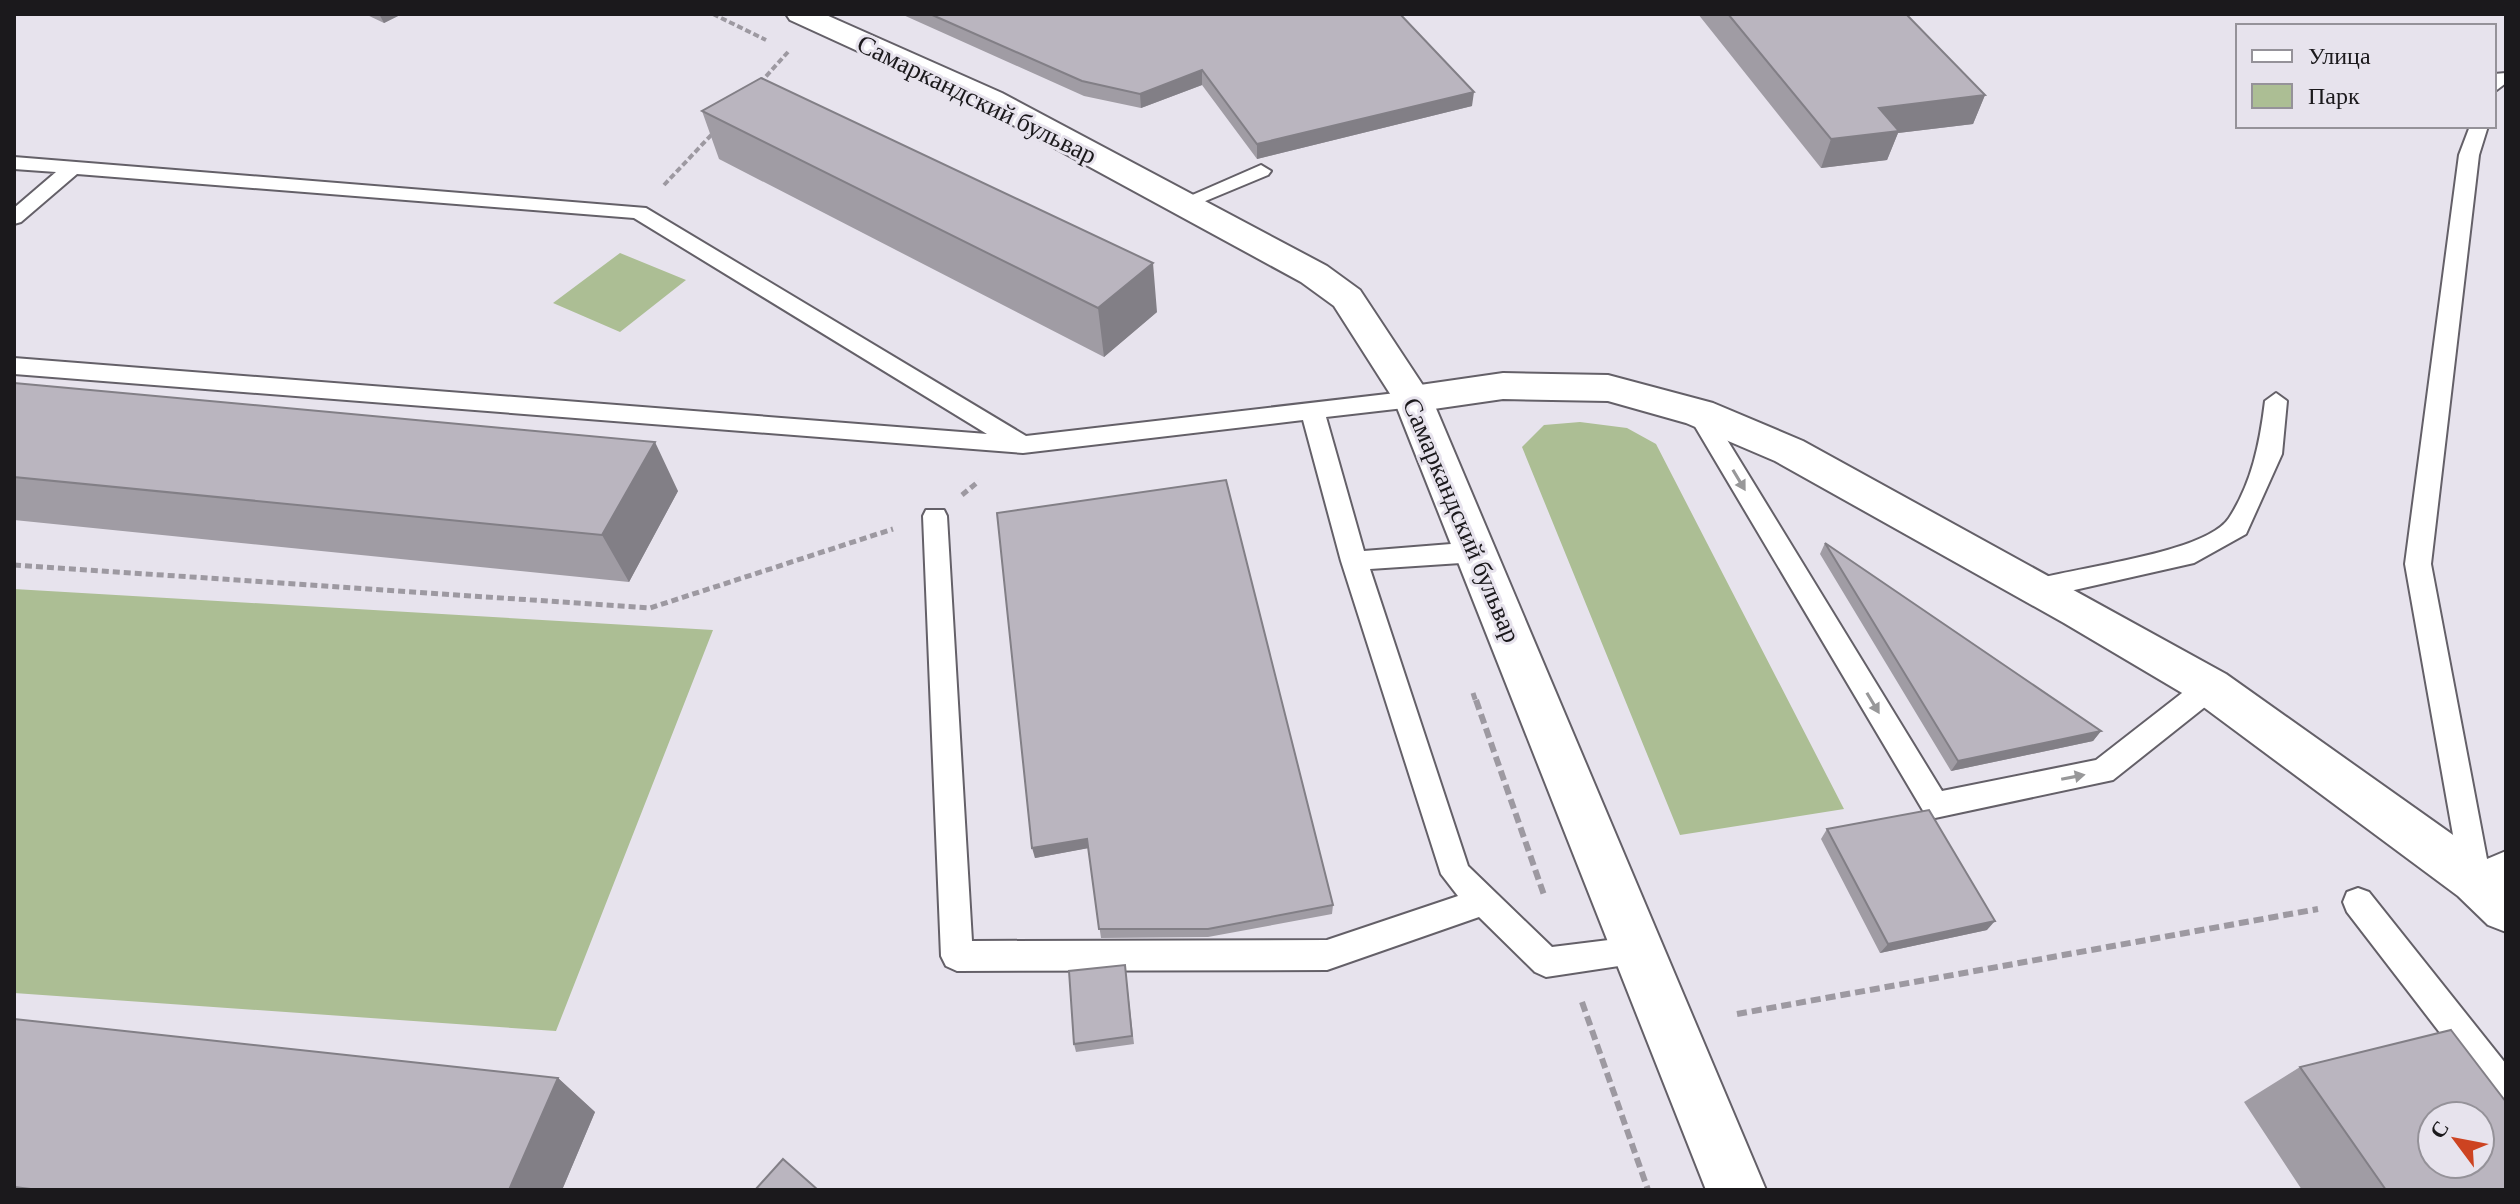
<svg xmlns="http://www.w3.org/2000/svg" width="2520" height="1204" viewBox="0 0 2520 1204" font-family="'Crimson Pro',serif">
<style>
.green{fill:#acbe94}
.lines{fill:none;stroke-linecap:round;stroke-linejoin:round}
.service-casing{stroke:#646068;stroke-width:4}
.minor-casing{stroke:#646068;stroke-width:4}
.tertiary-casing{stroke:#646068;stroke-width:4}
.path-far2{stroke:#9d99a1;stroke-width:4;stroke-dasharray:6 3;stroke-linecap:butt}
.path-far1{stroke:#9d99a1;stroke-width:5;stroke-dasharray:7 4;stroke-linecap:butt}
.path{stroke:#9d99a1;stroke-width:6;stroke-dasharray:10 5;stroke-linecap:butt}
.service{fill:#fff;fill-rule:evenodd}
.minor{fill:#fff;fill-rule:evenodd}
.tertiary{fill:#fff;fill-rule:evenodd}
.wall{fill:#a09ca4}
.shaded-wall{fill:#827f86}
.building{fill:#bab5bf;stroke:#827f86;stroke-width:2;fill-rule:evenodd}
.oneway{fill:#989899}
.labels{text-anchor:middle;stroke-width:6;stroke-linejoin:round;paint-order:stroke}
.street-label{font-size:26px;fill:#1b191c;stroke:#e7e3ed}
</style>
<rect width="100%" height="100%" fill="#e7e3ed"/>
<!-- green -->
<path class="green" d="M620 253 686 280 620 332 553 303Z
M1580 422 1627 428 1656 444 1844 809 1680 835 1522 447 1544 425Z
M14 589 713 630 556 1031 14 993Z"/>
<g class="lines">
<defs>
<path id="service" d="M2506 73V83L2494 92V74Z
M2470 126H2488L2479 155 2431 564 2487 859 2506 851V879L2476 894 2465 890 2461 880 2405 564 2459 155Z
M14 157 646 208 1026 436 1413 391 1421 393 1424 399 1413 407 1326 417 1364 551 1476 542 1485 545 1489 552 1485 559 1476 562 1370 569 1468 866 1552 947 1641 936 1652 941 1657 951 1652 961 1546 977 1535 972 1479 917 1327 970 957 971 946 966 941 956 923 516 926 510H944L947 516 972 941 1327 940 1458 896 1441 874 1341 561 1303 420 1023 453 14 374V358L987 434 634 218 77 174 21 222 14 224V208L56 172 14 169Z
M1261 165 1271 171 1268 175 1191 207H1177L1174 203Z
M2276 393 2287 401 2282 454 2246 534 2194 563 2039 598 2030 595 2026 588 2030 581C2074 567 2205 554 2229 518 2252 483 2260 442 2265 401Z
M1699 405 1707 407 1942 791 2096 760 2200 679 2210 676 2220 679 2224 687 2220 695 2113 780 1935 818 1925 814 1687 413Z
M2358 888 2369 892 2506 1064V1108L2494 1103 2347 912 2343 902 2347 892Z"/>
<path id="minor" d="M1503 373 1608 375 1713 403 1803 441 2226 674 2494 864 2506 874V932L2488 925 2458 896 2194 700 2064 623 1775 461 1686 423 1608 401 1503 399 1413 412 1399 408 1394 399 1399 390 1413 386Z"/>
<path id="tertiary" d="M786 14H824L1002 93 1327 266 1360 290 1432 399 1766 1190H1706L1394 400 1334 306 1301 282 980 107 790 20Z"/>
</defs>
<!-- service casing -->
<use href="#service" class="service-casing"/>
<!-- minor casing -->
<use href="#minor" class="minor-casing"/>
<!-- tertiary casing -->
<use href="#tertiary" class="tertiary-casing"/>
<!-- path-far2 -->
<path class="path-far2" d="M713 14 766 40
M760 83 788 52
M664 185 715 131"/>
<!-- path-far1 -->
<path class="path-far1" d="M962 495 979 481
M14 565 650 608 893 529
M1473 693 1476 702"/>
<!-- path -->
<path class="path" d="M1476 700 1544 895
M1582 1002 1648 1190
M1737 1014 2318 909"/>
<!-- service -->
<use href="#service" class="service"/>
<!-- minor -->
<use href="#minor" class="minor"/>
<!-- tertiary -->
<use href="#tertiary" class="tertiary"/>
</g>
<!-- wall -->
<path class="wall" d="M365 14H402L384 23Z
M901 14H1400L1472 106 1257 159 1202 85 1141 108 1084 96Z
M1698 14H1906L1985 95 1973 124 1898 133 1887 160 1821 168Z
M702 111 1157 312 1104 357 719 159Z
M14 383 678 491 629 582 14 520Z
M997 513 1333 905 1332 914 1208 937 1101 938 1088 848 1035 858Z
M1825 543 2101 731 2093 741 1951 771 1820 554Z
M1827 829 1987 930 1880 953 1821 839Z
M1125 965 1134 1044 1076 1052 1074 1044Z
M14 1019 558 1078 595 1112 562 1190H14Z
M2300 1067 2506 1190H2302L2244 1102Z"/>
<!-- shaded-wall -->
<path class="shaded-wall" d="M379 14H402L384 23Z
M1202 70V85L1141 108 1140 94Z
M1474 92 1472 106 1257 159V144Z
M1985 95 1973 124 1898 133 1887 160 1821 168 1831 139 1879 108Z
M1153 263 1157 312 1104 357 1098 308Z
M655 442 678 491 629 582 602 535Z
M2101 731 2093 741 1951 771 1958 761Z
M1087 839 1089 848 1035 858 1032 848Z
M1995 921 1987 930 1880 953 1888 944Z
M558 1078 595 1112 562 1190H509Z"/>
<!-- building -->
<path class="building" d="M930 14H1400L1474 92 1257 144 1202 70 1140 94 1082 81Z
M1728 14H1906L1985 95 1879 108 1899 131 1831 139Z
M761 78 1153 263 1098 308 702 111Z
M14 383 655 442 602 535 14 477Z
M1226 480 1333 905 1208 929H1099L1087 839 1032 848 997 513Z
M1825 543 2101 731 1958 761Z
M1929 810 1995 921 1888 944 1827 829Z
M1125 965 1132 1036 1074 1044 1069 971Z
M14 1019 558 1078 509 1190H39L14 1187Z
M2451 1030 2506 1102V1190H2386L2300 1067ZM2432 1116H2480V1164H2432Z
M783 1159 818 1190H755Z"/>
<!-- one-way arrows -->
<defs><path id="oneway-solid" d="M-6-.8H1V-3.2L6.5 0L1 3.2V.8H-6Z" transform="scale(2)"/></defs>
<g class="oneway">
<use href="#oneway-solid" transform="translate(1739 480) rotate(59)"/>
<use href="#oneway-solid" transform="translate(1873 703) rotate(59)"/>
<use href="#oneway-solid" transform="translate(2073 777) rotate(-11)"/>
</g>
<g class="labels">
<!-- street labels -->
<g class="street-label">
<text transform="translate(977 99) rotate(26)" y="9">Самаркандский бульвар</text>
<text transform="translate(1462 520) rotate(67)" y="9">Самаркандский бульвар</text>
</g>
</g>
<!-- border -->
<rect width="2520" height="1204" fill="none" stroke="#1b191c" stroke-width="32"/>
<!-- legend -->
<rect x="2236" y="24" width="260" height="104" fill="#e7e3ed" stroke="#959299" stroke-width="2"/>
<rect x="2252" y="50" width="40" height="12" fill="#ffffff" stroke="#959299" stroke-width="2"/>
<text x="2308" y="64" font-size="24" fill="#1b191c">Улица</text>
<rect x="2252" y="84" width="40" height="24" fill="#acbe94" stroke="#959299" stroke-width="2"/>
<text x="2308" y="104" font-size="24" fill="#1b191c">Парк</text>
<!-- north arrow -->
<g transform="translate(2456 1140) rotate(302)"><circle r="38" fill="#e7e3ed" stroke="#959299" stroke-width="2"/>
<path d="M0-6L14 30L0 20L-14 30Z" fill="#cd4321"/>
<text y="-12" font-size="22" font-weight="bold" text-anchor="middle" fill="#1b191c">С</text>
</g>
</svg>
